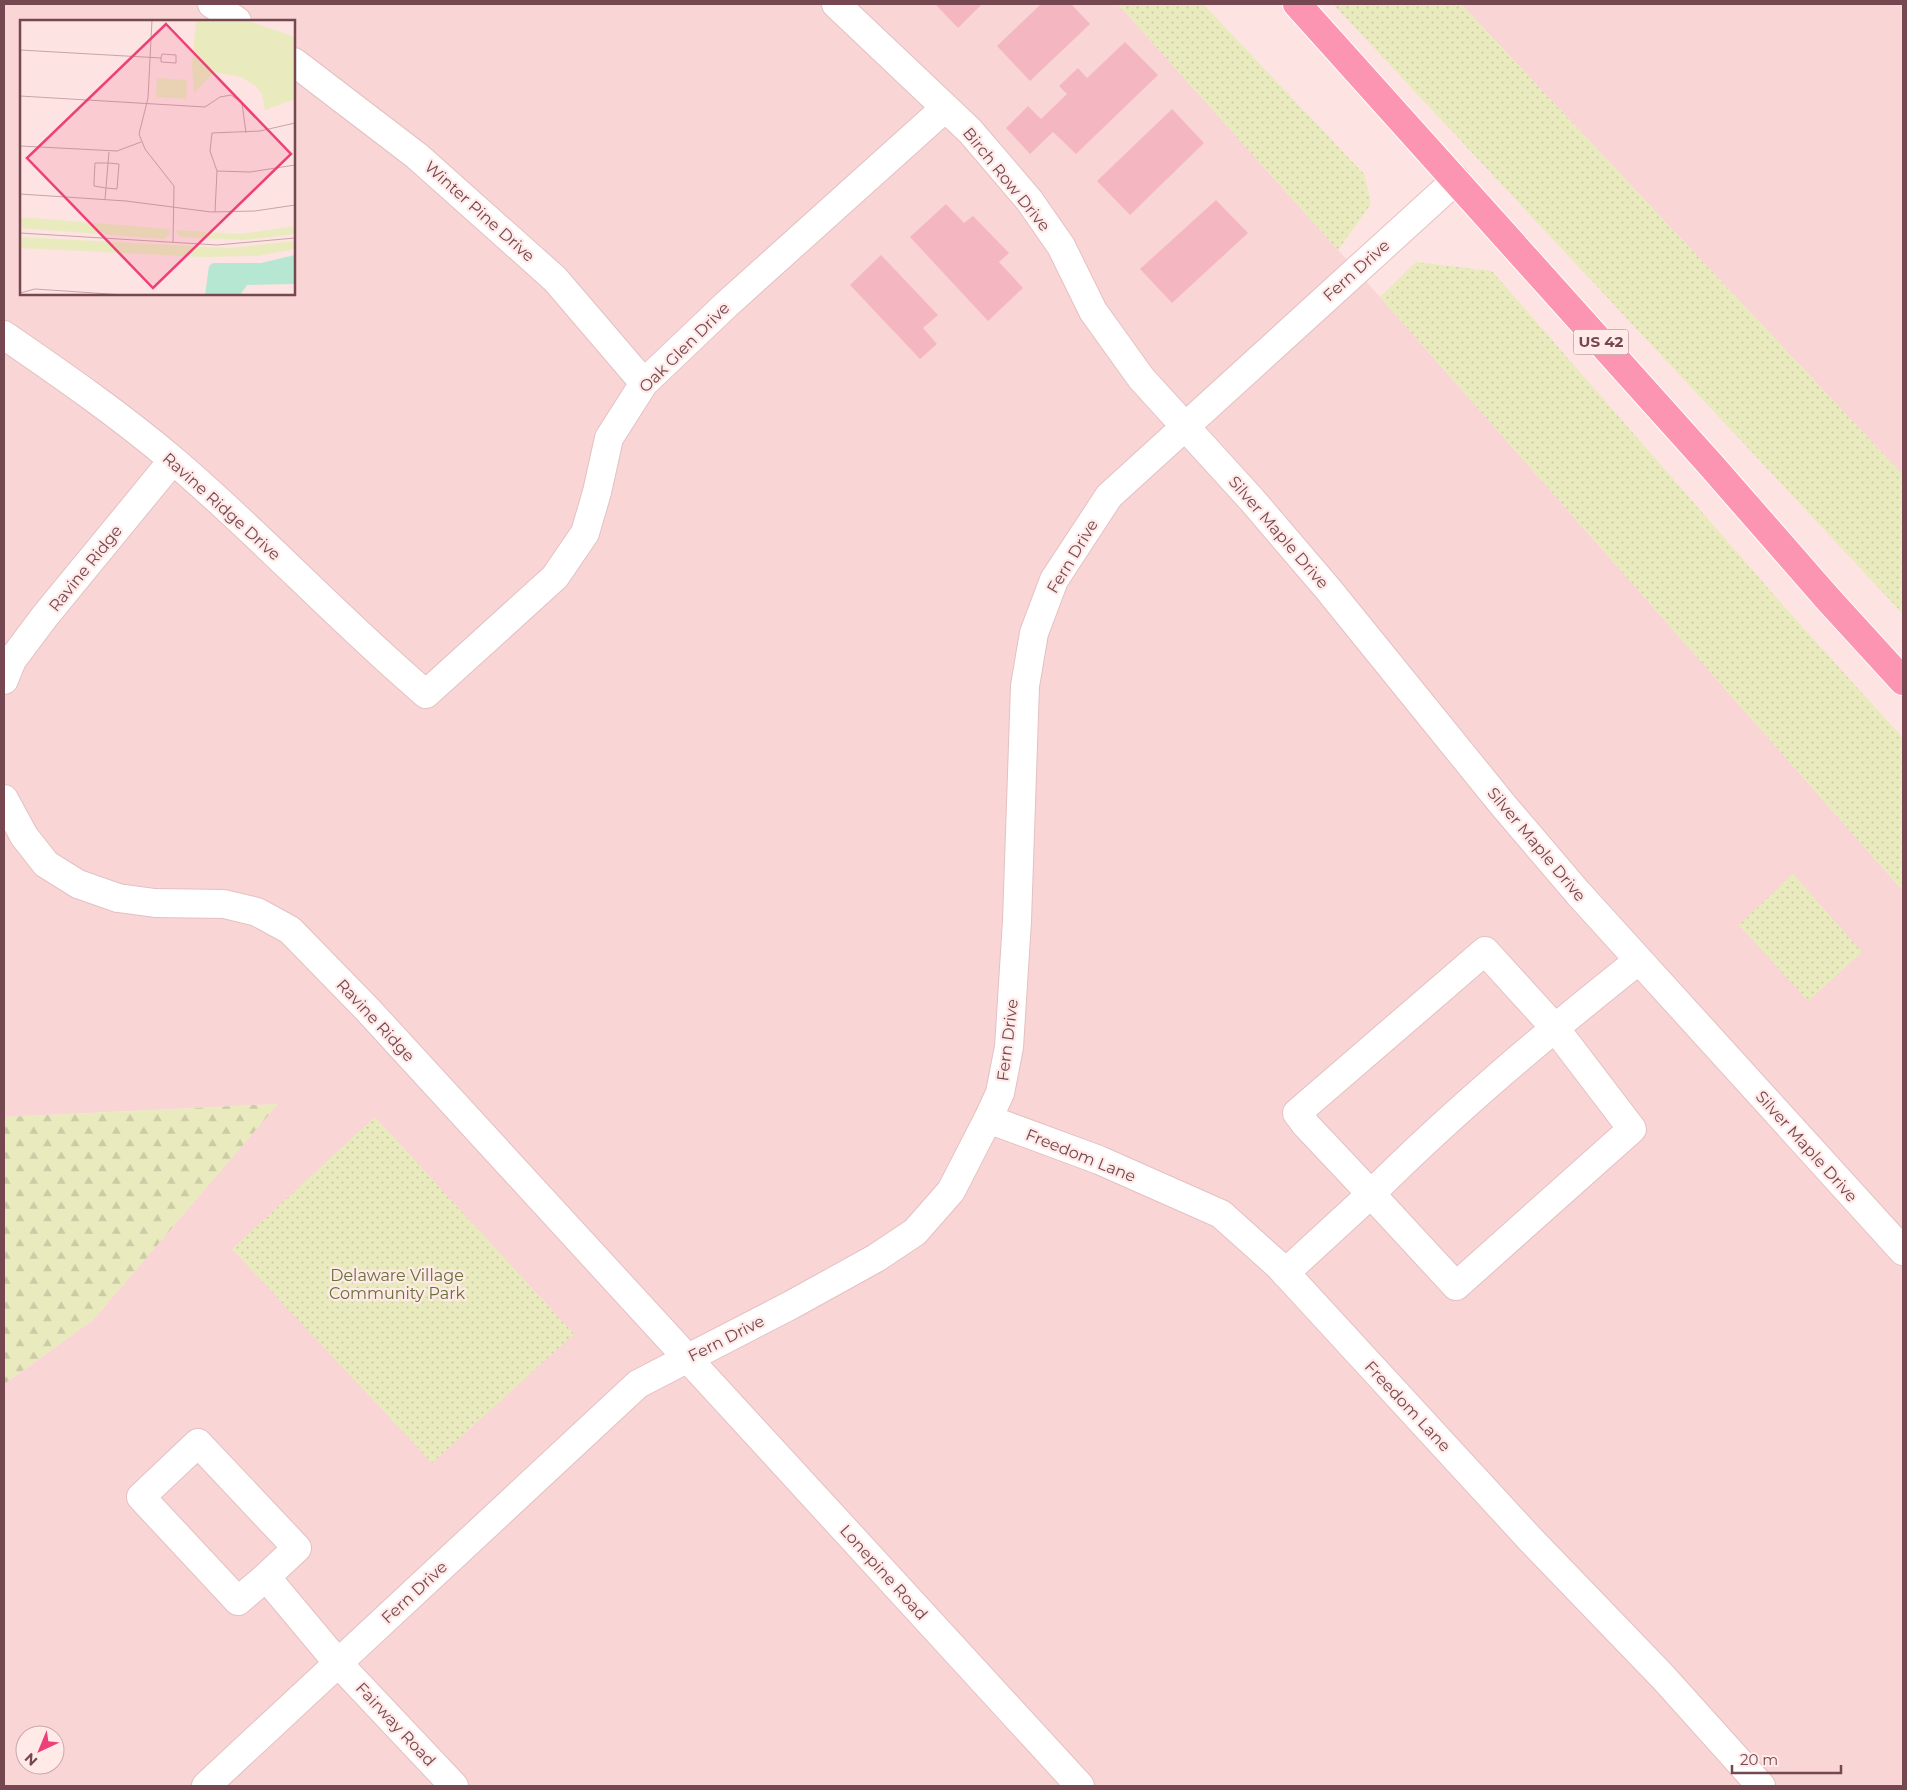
<svg xmlns="http://www.w3.org/2000/svg" width="1907" height="1790" viewBox="0 0 1907 1790" font-family="Montserrat,sans-serif">
<style>
.residential{fill:#fad5d5;fill-rule:evenodd}
.grass{fill:url(#grass-dots)}
.forest{fill:url(#forest-firs)}
.building{fill:#f4b7c1}
.lines{fill:none;stroke-linecap:round;stroke-linejoin:round}
.minor-casing{stroke:#e4c0c2;stroke-width:30}
.highway-casing{stroke:#fff;stroke-width:30}
.minor{stroke:#fff;stroke-width:28}
.highway{stroke:#fb95b2;stroke-width:28}
.labels{text-anchor:middle;stroke-width:4.5;stroke-linejoin:round;paint-order:stroke}
.shield{fill:#ffeae8;stroke:#9e787e;stroke-width:1}
.shield-label{font-size:15px;font-weight:bold;fill:#754750}
.street-label{font-size:16px;fill:#754750;stroke:#ffeae8}
.park-label{font-size:16px;fill:#687039;stroke:#ffeae8}
.inset-road{fill:none;stroke:#c7a5a7;stroke-width:1}
.view{fill:#ed4079;fill-opacity:0.15;stroke:#ed4079;stroke-width:2.5}
.inset-edge{fill:none;stroke:#754750;stroke-width:2.5}
</style>
<defs>
<pattern id="grass-dots" width="8" height="8" patternUnits="userSpaceOnUse" patternTransform="scale(1.25)"><rect width="8" height="8" fill="#e9ebbf"/><path d="M2 2h.1M6 6h.1" fill="none" stroke="#cbcba6" stroke-width="1.8" stroke-linecap="round"/></pattern>
<pattern id="forest-firs" width="22" height="20" patternUnits="userSpaceOnUse" patternTransform="scale(1.25)"><rect width="22" height="20" fill="#e9ebbf"/><path d="M5 1l3.5 6h-7zM16 11l3.5 6h-7z" fill="#cbcba6"/></pattern>
</defs>
<rect width="100%" height="100%" fill="#fde3e1"/>
<!-- residential -->
<path class="residential" d="M4 4H1118L1380 297 1903 891V1786H4V1384L93 1320 277 1104 4 1117ZM21 21H294V294H21ZM25 1735H55V1765H25Z
M1461 4H1903V475Z"/>
<!-- grass -->
<path class="grass" d="M1118 4H1203L1364 174 1371 204 1338 250Z
M1333 4H1461L1903 475V614Z
M1416 262 1492 271 1788 611 1903 738V891L1380 297Z
M1793 874 1862 952 1808 1001 1739 925Z
M375 1117 574 1334 432 1463 232 1249Z"/>
<!-- forest -->
<path class="forest" d="M278 1104 93 1320 4 1384V1117Z"/>
<!-- building -->
<path class="building" d="M935 4H982L958 28Z
M1041 4H1071L1090 24 1030 81 997 46Z
M1125 42 1158 75 1076 154 1053 132 1030 154 1006 128 1028 106 1041 119 1067 94 1059 86 1078 68 1087 78Z
M1172 109 1204 143 1130 215 1097 181Z
M1216 200 1248 233 1172 303 1140 269Z
M946 204 964 223 973 216 1009 253 999 262 1023 288 988 321 910 237Z
M881 255 938 315 923 328 937 344 920 359 850 285Z"/>
<g class="lines">
<defs>
<path id="minor" d="M212 4 237 21
M836 4 970 131 1029 200 1061 246 1093 311 1141 378 1252 500 1328 589 1503 805 1578 893 1903 1251
M294 62 417 156 555 279 644 383
M4 335C62 375 120 415 174 461 261 535 339 620 426 694L555 577 585 533 597 492 609 438 644 383 727 304 945 108
M4 680 12 660 45 616 173 460
M4 799 24 836 46 864 78 884 118 898 155 903 224 904 257 912 290 930 368 1010 1080 1786
M988 1119 1099 1160 1221 1214 1279 1266 1530 1539 1663 1677 1761 1786
M1285 1273 1371 1194 1306 1125 1297 1113 1485 951 1555 1028 1632 1129 1456 1286 1371 1194C1455 1110 1546 1034 1639 960
M266 1577 297 1548 198 1443 141 1497 238 1601 266 1577 338 1663 454 1786
M206 1786 638 1384 791 1305 876 1258 915 1232 951 1191 988 1119 1000 1093 1009 1047 1017 921 1025 686 1034 633 1054 580 1109 496 1456 180"/>
<path id="highway" d="M1297 4 1710 464 1828 599 1903 681"/>
</defs>
<!-- minor casing -->
<use href="#minor" class="minor-casing"/>
<!-- highway casing -->
<use href="#highway" class="highway-casing"/>
<!-- minor -->
<use href="#minor" class="minor"/>
<!-- highway -->
<use href="#highway" class="highway"/>
</g>
<g class="labels">
<!-- shield labels -->
<rect class="shield" x="1573.5" y="329.5" width="55" height="25" rx="4"/>
<g class="shield-label">
<text x="1601" y="347">US 42</text>
</g>
<!-- street labels -->
<g class="street-label">
<text transform="translate(1007 179) rotate(51)" y="6">Birch Row Drive</text>
<text transform="translate(480 211) rotate(42)" y="6">Winter Pine Drive</text>
<text transform="translate(1356 270) rotate(-42)" y="6">Fern Drive</text>
<text transform="translate(684 347) rotate(-45)" y="6">Oak Glen Drive</text>
<text transform="translate(222 506) rotate(42)" y="6">Ravine Ridge Drive</text>
<text transform="translate(1279 532) rotate(49)" y="6">Silver Maple Drive</text>
<text transform="translate(1072 556) rotate(-59)" y="6">Fern Drive</text>
<text transform="translate(85 568) rotate(-51)" y="6">Ravine Ridge</text>
<text transform="translate(1537 844) rotate(50)" y="6">Silver Maple Drive</text>
<text transform="translate(376 1020) rotate(47)" y="6">Ravine Ridge</text>
<text transform="translate(1007 1040) rotate(-83)" y="6">Fern Drive</text>
<text transform="translate(1807 1146) rotate(48)" y="6">Silver Maple Drive</text>
<text transform="translate(1081 1155) rotate(22)" y="6">Freedom Lane</text>
<text transform="translate(726 1338) rotate(-27)" y="6">Fern Drive</text>
<text transform="translate(1408 1406) rotate(47)" y="6">Freedom Lane</text>
<text transform="translate(884 1572) rotate(48)" y="6">Lonepine Road</text>
<text transform="translate(414 1592) rotate(-43)" y="6">Fern Drive</text>
<text transform="translate(396 1724) rotate(47)" y="6">Fairway Road</text>
</g>
<!-- park labels -->
<g class="park-label">
<text x="397" y="1281">Delaware Village<tspan x="397" dy="18">Community Park</tspan></text>
</g>
</g>
<!-- overview -->
<g transform="translate(20 20)">
<rect width="275" height="275" fill="#fde3e1"/>
<path d="M260 17 275 22V40L257 18ZM137 58 167 60 166 79 136 77ZM256 68 275 70V79L245 90 242 75ZM0 197 150 209V214L144 219 0 208ZM275 206V214L225 220 160 217 156 210 221 214ZM0 217 209 228 275 221V229L237 236 185 237 0 228Z" fill="#e9ebbf"/>
<path d="M176 0H226L275 17V22L257 19 275 40V70L256 68 242 75 236 66 221 57 194 52 174 73 172 45Z" fill="#e9ebbf"/>
<path d="M275 235V264L227 265 220 275H185L189 246 193 243H241Z" fill="#b5e7d3"/>
<path class="inset-road" d="M132 0 128 78 119 114 125 129 154 166 153 223M0 30 141 38 142 34 156 35V43L141 42V38M0 76 185 87 200 77 211 75 222 83 226 113M0 126 97 131 121 122M197 151 230 152 275 145M0 174 106 181 191 192 235 191 275 185M85 179 86 168 88 143H75L74 162V166L86 168 97 169 99 144 88 143 89 132M195 192 197 151 190 131 192 113 240 111 275 103M0 213 197 225 275 218M0 273 15 269 104 275"/>
<path class="view" d="M146 4 271 134 133 268 7 138Z"/>
<rect width="275" height="275" class="inset-edge"/>
</g>
<!-- border -->
<rect width="1907" height="1790" fill="none" stroke="#754750" stroke-width="10"/>
<!-- north arrow -->
<g transform="translate(40 1750) rotate(224)"><circle r="24" fill="#ffeae8" stroke="#c8a9ab"/>
<path d="M0-4L9 19L0 12L-9 19Z" fill="#ed4079"/>
<text y="-8" font-size="14" font-weight="bold" text-anchor="middle" fill="#754750">N</text>
</g>
<!-- scale -->
<path d="M1732 1765v8h109v-8" fill="none" stroke="#754750" stroke-width="2.5"/>
<text x="1740" y="1765" font-size="15" fill="#754750" stroke="#ffeae8" stroke-width="4" paint-order="stroke">20 m</text>
</svg>
